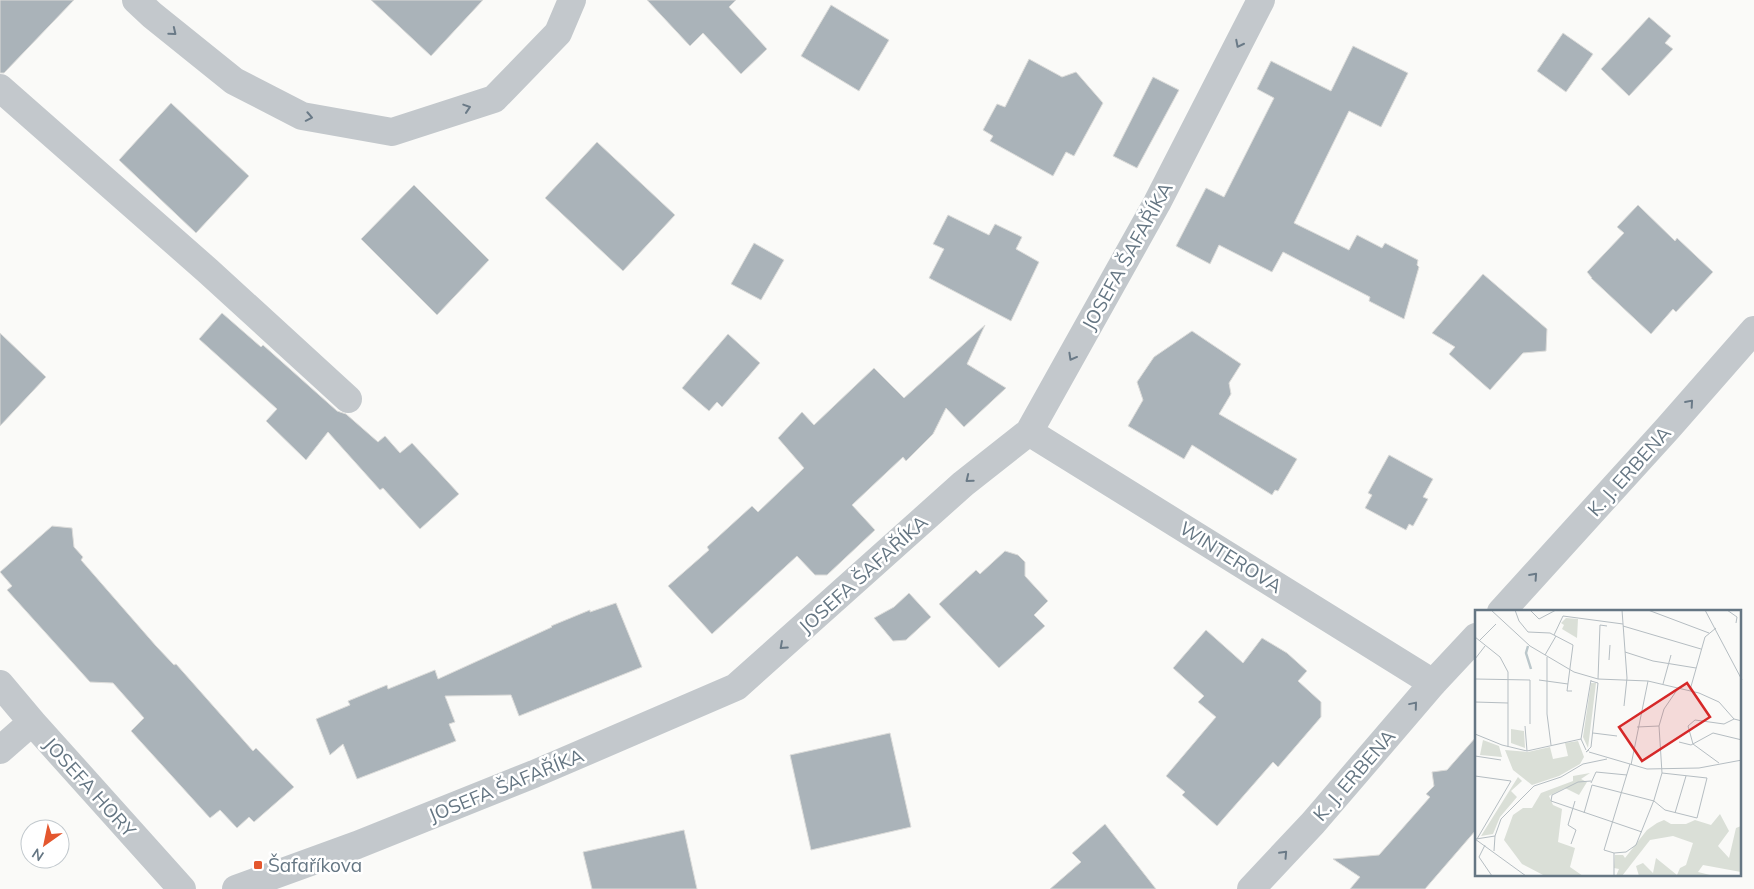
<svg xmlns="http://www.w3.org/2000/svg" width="1754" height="889" viewBox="0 0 1754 889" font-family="Mulish,sans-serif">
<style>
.building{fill:#aab3b9;stroke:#dcdcda}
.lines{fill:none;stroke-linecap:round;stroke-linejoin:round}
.minor{stroke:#c3c8cc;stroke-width:28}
.oneway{stroke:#6a7a87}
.poi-dot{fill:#e4572e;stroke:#fff;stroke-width:2}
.labels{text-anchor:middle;stroke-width:5;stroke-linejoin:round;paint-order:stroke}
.street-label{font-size:19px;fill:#657683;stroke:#fff}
.poi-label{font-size:19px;fill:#657683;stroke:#fff;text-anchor:start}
.inset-river{fill:none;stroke:#bbc7cb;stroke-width:2.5}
.inset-road{fill:none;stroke:#b5bdc2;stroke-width:1}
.view{fill:#d62828;fill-opacity:0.15;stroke:#d62828;stroke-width:2.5}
.inset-edge{fill:none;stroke:#657683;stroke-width:2.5}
</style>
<rect width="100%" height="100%" fill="#fafaf8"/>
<!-- building -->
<path class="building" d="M0 0H74L4 73H0Z
M371 0H483L431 56Z
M647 0H736L729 7 767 49 741 74 703 33 690 46Z
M831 5 889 40 859 91 801 56Z
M1649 17 1671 36 1665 43 1673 49 1629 96 1601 69Z
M1563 33 1593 54 1566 92 1537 71Z
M1353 46 1408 73 1381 127 1349 111 1294 223 1349 250 1357 235 1382 248 1385 243 1418 260 1417 265 1419 267 1404 319 1369 301 1370 297 1283 252 1272 272 1219 245 1210 264 1176 246 1206 188 1224 197 1274 98 1257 89 1271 61 1331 91Z
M1029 59 1062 77 1076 72 1103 103 1074 156 1066 152 1053 176 990 141 993 136 983 130 997 104 1005 107Z
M1153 77 1179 90 1137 168 1113 156Z
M171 103 249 176 196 233 119 160Z
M597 142 675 215 623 271 545 198Z
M414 185 489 260 437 315 361 239Z
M1638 205 1675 241 1677 238 1713 272 1676 312 1673 309 1651 334 1591 278H1592L1587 272 1624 233 1617 227Z
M948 215 989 235 995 224 1022 237 1016 249 1039 262 1011 321 929 278 944 249 933 244Z
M754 243 784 260 761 300 731 284Z
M1483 274 1547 329 1546 351 1523 353 1490 390 1449 354 1455 347 1432 333Z
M222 313 261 347 263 345 337 411 346 414 378 442 385 436 400 453 412 443 459 494 420 529 383 488 380 490 328 432 306 460 266 421 277 409 199 339Z
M985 325 967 364 1006 388 964 427 946 408 933 434 906 461 903 457 852 505 875 530 827 575H815L797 556 712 634 668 586 709 550 707 547 752 506 758 512 804 468 778 438 802 412 814 425 874 368 904 398Z
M1192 331 1241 364 1229 383 1231 394 1219 414 1297 459 1278 491 1275 490 1272 495 1192 445 1184 459 1128 426 1143 400 1137 382 1154 357Z
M0 333 46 377 0 426Z
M728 334 760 363 722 407 717 402 709 411 682 388Z
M1389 455 1433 479 1423 497 1428 499 1413 526 1409 524 1406 530 1365 508 1372 495 1368 493Z
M52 526 72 528 74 547 83 557 81 560 156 646 174 665 176 664 253 751 256 748 294 787 254 822 249 817 237 828 220 810 210 818 131 731 144 718 113 683 90 682 7 590 12 586 0 572Z
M1005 551 1018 555 1025 562V576L1048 601 1034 615 1045 626 999 668 939 604 976 570 980 574Z
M909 593 931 617 906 640 893 641 874 618 894 607Z
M616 603 642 667 519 716 511 695 445 696 455 722 449 724 456 741 357 779 343 744 330 755 316 719 350 705 348 701 387 685 388 689 435 670 438 679 552 627 551 626 590 610V612Z
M1206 630 1243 663 1262 638 1287 653 1307 671 1298 681 1321 702V717L1278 767 1273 762 1217 826 1182 795 1185 792 1166 776 1216 717 1198 702 1204 696 1173 668Z
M890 733 911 827 811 850 790 755Z
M1476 737V830L1425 889H1350L1360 877 1333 859 1379 855 1430 797 1426 794 1434 786 1432 772 1447 770Z
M1105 824 1156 889H1050L1081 862 1072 853Z
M684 830 697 889H592L583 852Z"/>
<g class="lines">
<!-- minor -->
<path class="minor" d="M136 0 152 15 234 81 302 116 392 132 494 99 558 33 572 0
M0 88 208 271 348 399
M1029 432 1433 683
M1501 612 1668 428 1754 330
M0 684 32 722 182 889
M0 750 32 722
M236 889 357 845 534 774 736 687 963 484 1029 432 1157 203 1261 0
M1251 889 1313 823 1433 683 1476 637"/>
</g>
<!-- one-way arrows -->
<defs><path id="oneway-chevron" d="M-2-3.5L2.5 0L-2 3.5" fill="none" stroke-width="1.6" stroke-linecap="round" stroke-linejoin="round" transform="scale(1.25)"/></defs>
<g class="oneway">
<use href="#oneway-chevron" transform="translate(173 32) rotate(39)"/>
<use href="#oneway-chevron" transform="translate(1239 44) rotate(117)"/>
<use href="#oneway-chevron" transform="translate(467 108) rotate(-18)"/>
<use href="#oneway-chevron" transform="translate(309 117) rotate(11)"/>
<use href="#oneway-chevron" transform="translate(1072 357) rotate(119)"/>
<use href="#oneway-chevron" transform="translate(1690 403) rotate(-49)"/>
<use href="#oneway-chevron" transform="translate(969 479) rotate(141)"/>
<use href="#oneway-chevron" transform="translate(1534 576) rotate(-48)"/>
<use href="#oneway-chevron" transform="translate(783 646) rotate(138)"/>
<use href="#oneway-chevron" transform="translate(1414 705) rotate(-50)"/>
<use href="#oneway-chevron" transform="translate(1284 854) rotate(-47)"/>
</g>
<!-- markers -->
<rect class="poi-dot" x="253" y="860" width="10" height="10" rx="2.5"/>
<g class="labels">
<!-- street labels -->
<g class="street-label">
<text transform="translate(1127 256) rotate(-61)" y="7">JOSEFA ŠAFAŘÍKA</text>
<text transform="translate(1629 471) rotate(-48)" y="7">K. J. ERBENA</text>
<text transform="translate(1231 557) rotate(32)" y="7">WINTEROVA</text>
<text transform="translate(863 574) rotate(-42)" y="7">JOSEFA ŠAFAŘÍKA</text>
<text transform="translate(1354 775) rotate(-49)" y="7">K. J. ERBENA</text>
<text transform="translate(506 785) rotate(-22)" y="7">JOSEFA ŠAFAŘÍKA</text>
<text transform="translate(90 787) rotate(48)" y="7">JOSEFA HORY</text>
</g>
<!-- poi labels -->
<g class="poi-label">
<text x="268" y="872">Šafaříkova</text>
</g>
</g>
<!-- overview -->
<g transform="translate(1475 610)">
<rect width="266" height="266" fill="#fafaf8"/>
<path d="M91 8 103 9 102 28 87 19 89 15 86 13ZM116 73H121L113 138 108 127ZM36 119 49 121 50 138 36 133ZM8 130 24 136 27 147 5 145ZM103 131 109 147 105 154 84 166 57 175 38 160 30 140 53 142 75 137 78 149 93 146 90 133ZM115 163 106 169 112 172 104 185 90 178 74 186 78 195 87 199 83 232 100 238 95 257 108 266H70L47 254 29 230 38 205 48 198H57L66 183 98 171V166ZM43 167 47 171 36 181 42 187 25 207 18 224 6 226ZM245 204 254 221 243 236 254 248 261 218 266 216V262L228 255 223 262 239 266H164L161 256 168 253 178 263 181 248 202 265 205 258 211 255 218 233 198 226 175 230 147 266H141L144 259 139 258 140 245H148L150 248 172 220 182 213 189 210 196 214H211L220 210 236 215Z" fill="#dadfd7"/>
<path class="inset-river" d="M53 36 51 43 56 59"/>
<path class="inset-road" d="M16 0 55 36 99 62 123 69 173 71 224 83 244 92 259 109 267 111M40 0 44 11 53 22 75 23 98 35 92 81H97M55 0 64 9 81 0M147 0 152 68 149 96M173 0 234 23M230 0 267 70M252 0 262 7 261 13M148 16 226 39M79 25 88 6 148 14M0 27 25 47 33 62V137M4 31 21 14M150 42 178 51 221 58M70 45 81 26M72 47V104L76 135M0 49 10 36M134 50 135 35M0 69 55 70V114M123 69 125 15 132 16M64 70 93 74M188 74 196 45M215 80 230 27 241 18M0 92 33 93M50 116 52 141M162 117 184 116M118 123 142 126M0 124 27 135 52 141 106 129M204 132 216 135 238 123 267 130M111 140 106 129 116 70M114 140 111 142 116 137 123 73 116 71M114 142 172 159 224 158 267 150M0 146 26 150M244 153 218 134 213 116 220 110 249 114 259 109M155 154 129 240 139 243 151 242 161 235 179 190 187 163 184 116 189 99 204 77M156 155 173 71M0 166 36 171 2 229M116 171 103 172 77 185 76 191 167 222M116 173 121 162 152 165M117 175 179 191 190 200 222 208 232 168 187 163M109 203 117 175M200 203 211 166M0 229 51 266M1 229 20 226M96 234 101 220 93 215 100 191M10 235 4 247 17 266M19 241 20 226 26 209 59 176 86 167 108 154 132 149M139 243V266"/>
<path class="view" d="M212 73 235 107 167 151 144 117Z"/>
<rect width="266" height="266" class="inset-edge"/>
</g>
<!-- north arrow -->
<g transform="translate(45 844) rotate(213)"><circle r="24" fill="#ffffff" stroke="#c1c8cd"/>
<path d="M0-4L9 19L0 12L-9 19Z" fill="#e4572e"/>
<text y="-8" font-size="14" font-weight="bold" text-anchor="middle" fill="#657683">N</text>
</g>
</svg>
